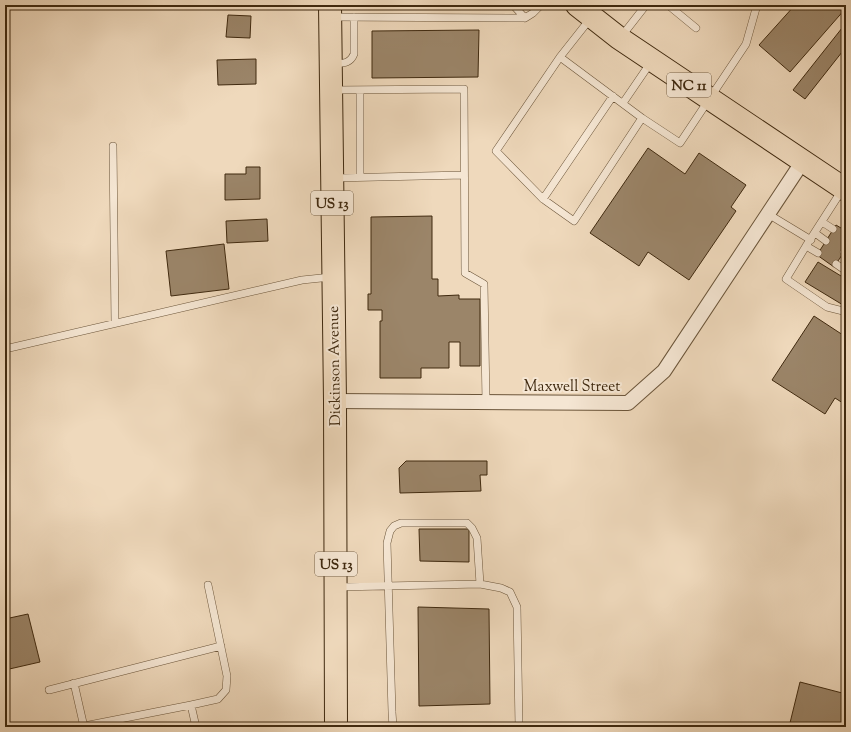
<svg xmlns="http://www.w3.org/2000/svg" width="851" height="732" viewBox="0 0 851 732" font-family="'Sorts Mill Goudy',serif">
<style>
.building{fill:#9b8569;stroke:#3f290f}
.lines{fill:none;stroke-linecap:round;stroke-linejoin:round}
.service-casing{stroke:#6b553a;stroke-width:8}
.minor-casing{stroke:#6b553a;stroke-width:16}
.primary-casing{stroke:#3f290f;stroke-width:24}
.service{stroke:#f5e6d3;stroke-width:7}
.minor{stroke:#f5e6d3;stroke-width:14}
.primary{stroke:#efd9bc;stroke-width:22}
.labels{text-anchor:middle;stroke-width:4;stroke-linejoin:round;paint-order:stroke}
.shield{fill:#f5e6d3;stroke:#76624a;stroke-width:1}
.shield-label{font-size:14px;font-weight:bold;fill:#3f290f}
.street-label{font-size:15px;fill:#3f290f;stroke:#f5e6d3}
</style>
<rect width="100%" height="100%" fill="#efd9bc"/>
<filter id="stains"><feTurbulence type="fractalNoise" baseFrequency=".005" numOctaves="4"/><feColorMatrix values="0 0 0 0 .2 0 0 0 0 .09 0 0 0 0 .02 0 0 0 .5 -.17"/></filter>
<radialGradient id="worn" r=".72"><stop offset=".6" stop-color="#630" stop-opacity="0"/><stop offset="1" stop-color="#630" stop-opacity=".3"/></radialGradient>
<!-- building -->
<path class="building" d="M795 5H846V8L790 72 759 45Z
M228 15 251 16 250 38 226 37Z
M846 23V47L805 99 793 90Z
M479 30 478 77 372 78V31Z
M256 59V84L218 85 217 60Z
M648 148 685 174 699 153 746 185 731 207 736 211 689 280 648 252 639 266 590 233Z
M246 167H260V199L225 200V174H246Z
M432 216V279H438V296L459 295V299H480V366H460V342H449V368H421V378H380V321H382V310H368V294H371V217Z
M267 219 268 241 227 243 226 221Z
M836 225 846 231V249L834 267 817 255Z
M224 244 229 289 171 296 166 251Z
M818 262 846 279V299L843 305 805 282Z
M814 316 846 337V405L835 398 825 414 772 380Z
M406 461H487V475H480L481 491 400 493 399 468Z
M419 529H469V562L420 561Z
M418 607 489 609 490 704 419 706Z
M28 614 40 662 5 670V619Z
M800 682 846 694V727H789Z"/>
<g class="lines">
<defs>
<path id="service" d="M513 5 525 18
M668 5 696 28
M332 17 525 18 533 13 541 5
M590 19 560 57 642 118
M621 37 646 5
M333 64C343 63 350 64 354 54V17
M333 90 464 89 465 273 484 284 486 402
M613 96 543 199 574 221 642 118 680 143 746 44 757 5
M623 103 651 62
M113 146 115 323
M360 176V90
M335 178 464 175
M543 199 496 151 560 57
M768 214 811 240
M822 222 833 229
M815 233 826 241
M806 246 786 279 827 307 843 311 846 305
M844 252 846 254
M818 253 806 246 842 190
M836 264 846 271
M5 349 302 280 331 277
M480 584 501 588 510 592 517 607 519 727
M337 587 480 584 477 538 472 528 467 523H401L394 526 390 531 387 543 392 712 393 727
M74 683 84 727
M49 690 221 646
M84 726 191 705
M196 727 191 705 218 699 226 690 227 676 208 585"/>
<path id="minor" d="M335 401 628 403 664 371 803 161"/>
<path id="primary" d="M330 5 335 401 336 727
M577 5 619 38 846 190"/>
</defs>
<!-- service casing -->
<use href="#service" class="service-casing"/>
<!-- minor casing -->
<use href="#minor" class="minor-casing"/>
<!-- primary casing -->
<use href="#primary" class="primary-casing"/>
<!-- service -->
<use href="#service" class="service"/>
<!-- minor -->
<use href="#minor" class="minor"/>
<!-- primary -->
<use href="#primary" class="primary"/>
</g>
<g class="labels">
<!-- shield labels -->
<g class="shield">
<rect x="667" y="73" width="44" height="24" rx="3"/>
<rect x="311" y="191" width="42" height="24" rx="3"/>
<rect x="315" y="552" width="42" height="24" rx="3"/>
</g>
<g class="shield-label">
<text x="689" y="90">NC 11</text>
<text x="332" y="208">US 13</text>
<text x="336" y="569">US 13</text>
</g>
<!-- street labels -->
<g class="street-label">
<text transform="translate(334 366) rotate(-91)" y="5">Dickinson Avenue</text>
<text x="572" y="391">Maxwell Street</text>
</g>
</g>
<!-- margin -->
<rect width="851" height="732" fill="none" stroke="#efd9bc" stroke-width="20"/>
<rect x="6" y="6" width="839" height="720" fill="none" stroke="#3f290f" stroke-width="2"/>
<rect x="10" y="10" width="831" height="712" fill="none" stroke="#3f290f"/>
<rect width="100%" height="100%" filter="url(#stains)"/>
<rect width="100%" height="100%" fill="url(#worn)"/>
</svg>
